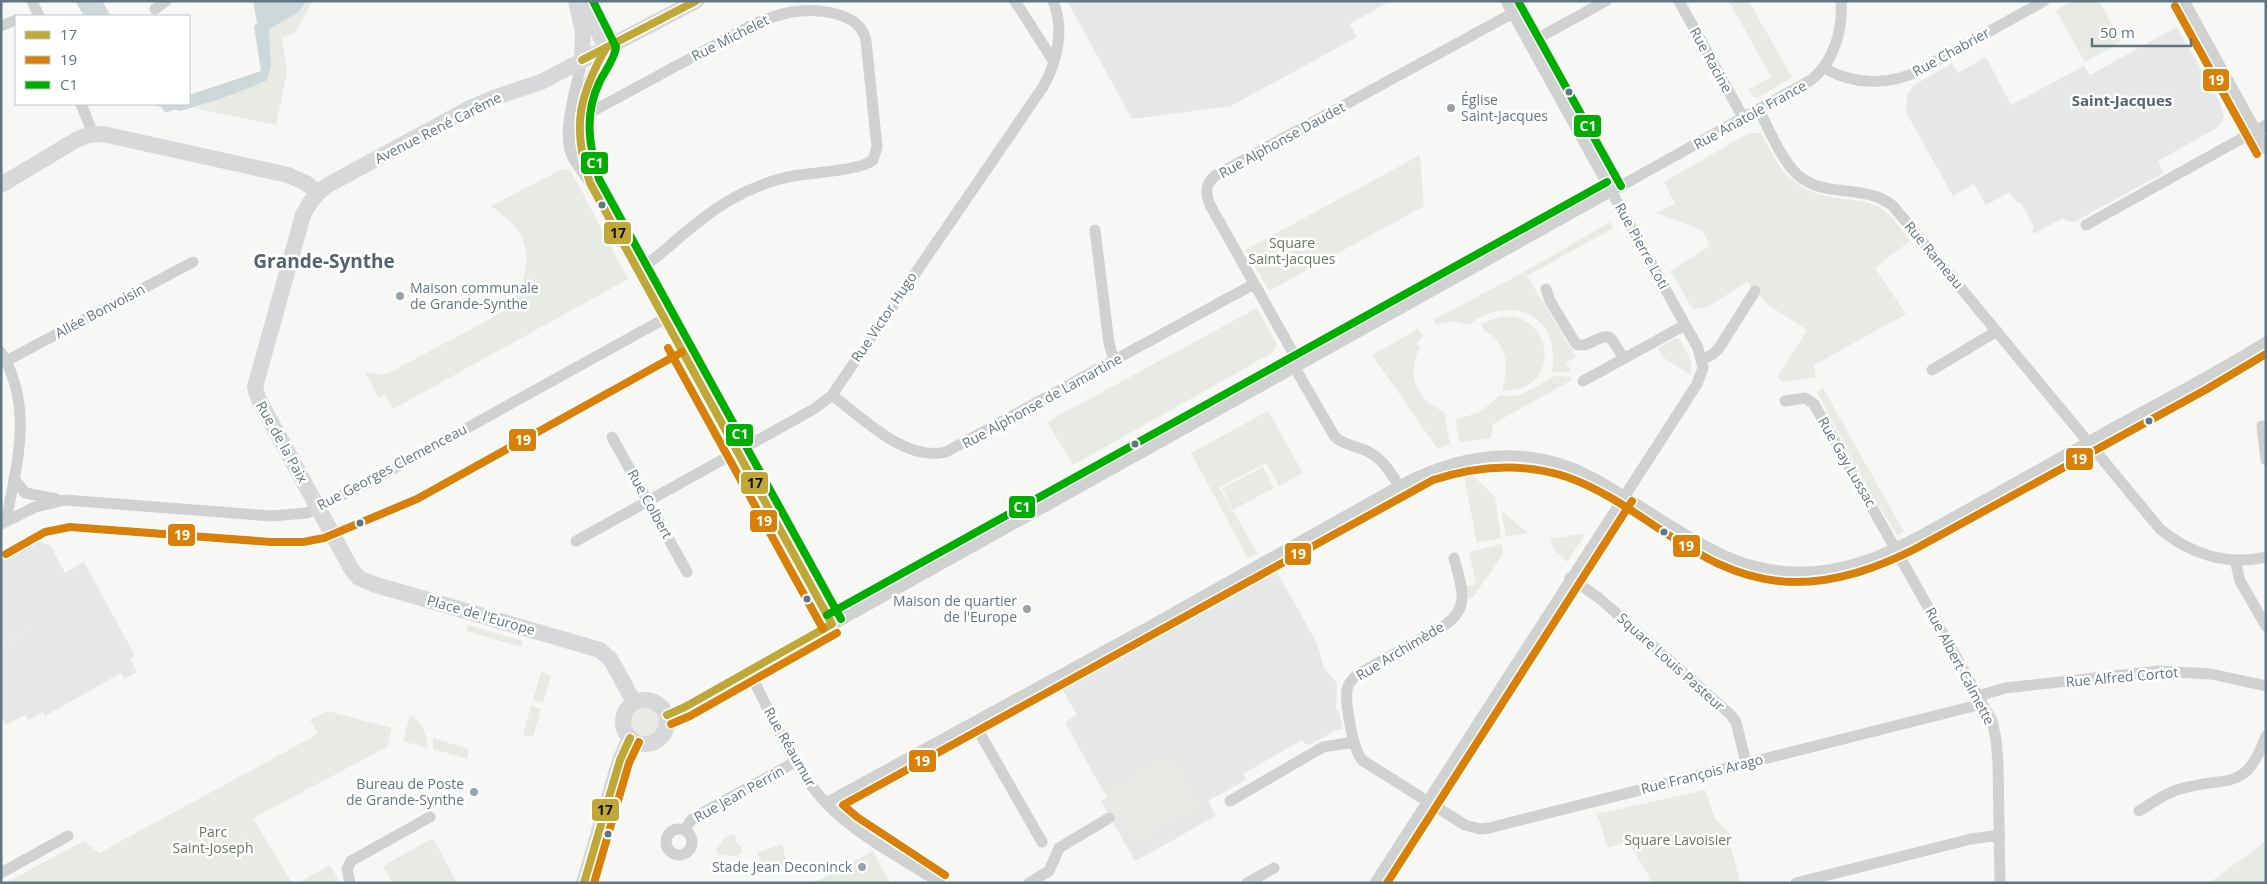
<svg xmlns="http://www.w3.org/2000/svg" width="2267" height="884" viewBox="0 0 2267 884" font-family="'Open Sans',sans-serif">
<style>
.built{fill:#e5e8e7}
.green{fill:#e7ebe4}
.water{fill:#cdd8da}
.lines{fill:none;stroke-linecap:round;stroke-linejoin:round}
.stream{stroke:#cdd8da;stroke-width:4}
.street{stroke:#d0d1d1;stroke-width:11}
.secondary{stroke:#d6d8d9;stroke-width:16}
.bus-1-casing{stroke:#fff;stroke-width:11}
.bus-2-casing{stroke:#fff;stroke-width:11}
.bus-3-casing{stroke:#fff;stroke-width:11}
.bus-1{stroke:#bfa837;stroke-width:8}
.bus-2{stroke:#d9800a;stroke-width:8}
.bus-3{stroke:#00ae00;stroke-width:8}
.bus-dot{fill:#607683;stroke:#fff;stroke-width:2}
.poi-dot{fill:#95a3ab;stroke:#fff;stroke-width:2}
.labels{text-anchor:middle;stroke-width:5;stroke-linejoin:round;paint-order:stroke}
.street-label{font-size:14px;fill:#607683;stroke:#fff}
.poi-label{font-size:14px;fill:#607683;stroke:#fff;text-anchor:end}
.park-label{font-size:14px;fill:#667a60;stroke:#fff}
.neighbourhood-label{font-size:15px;font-weight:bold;fill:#53636e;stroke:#fff}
.district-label{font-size:19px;font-weight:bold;fill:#53636e;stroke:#fff}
.line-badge{stroke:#fff;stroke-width:2}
.badge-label{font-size:14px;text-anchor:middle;font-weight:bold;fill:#fff}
.pale-badge-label{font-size:14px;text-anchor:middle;font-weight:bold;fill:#111}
</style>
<rect width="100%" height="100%" fill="#f7f7f6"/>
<!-- built -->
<path class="built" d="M1067 1H1390L1350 24 1357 37 1231 106 1132 119Z
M2177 27 2219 101 2224 116 2221 123 2215 129 2158 161 2164 173 2074 222 2067 221 2063 218 2034 234 2032 230 2034 227 2021 203 2016 202 2010 192 1986 205 1974 184 1953 196 1908 116 1906 106 1907 96 1913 86 1952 63 1958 73 1986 57 2011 105 2084 66 2090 75Z
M36 541 50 545 65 573 84 562 135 656 130 659 137 672 124 679 121 673 45 716 43 712 28 720 25 715 6 725 1 717V645L37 625 1 644V560Z
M1274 567 1317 643 1324 668 1337 683 1336 710 1339 711 1343 729 1336 730 1310 745 1305 744 1302 740 1243 774 1246 780 1208 801 1216 816 1135 861 1101 801 1107 798 1065 722 1077 715 1060 685Z"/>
<!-- green -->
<path class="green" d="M306 1H313L295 32 282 38 287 72 276 125 194 108 266 81 271 67 269 29 299 12Z
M1729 1H1749L1792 78 1756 98 1748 90 1771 77Z
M2072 1H2099L2121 42 2085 62 2056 10Z
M1749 133H1761C1781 171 1791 192 1838 198 1851 200 1867 200 1879 207 1892 214 1901 230 1910 241L1875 268 1906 314 1814 365 1816 377 1784 382 1777 378 1807 330 1767 304 1747 282 1706 308 1693 309 1670 271 1710 246 1702 230 1656 213 1675 204 1664 182Z
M1420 155 1424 206 1269 291 1245 250Z
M562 169H570L628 279 393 409 385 395 379 398 365 372 380 375 389 373C414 359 439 346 464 333 477 326 492 320 504 309 525 290 535 254 517 229 510 220 500 213 491 206Z
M1610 222 1613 228 1527 276 1576 357 1566 363 1571 372H1552C1561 314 1512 293 1468 325L1453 321 1436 325 1433 320 1524 272Z
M1257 308 1277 345 1272 353 1073 465 1047 422Z
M1502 317C1507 317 1513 316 1518 318 1547 326 1555 370 1528 385 1520 390 1512 390 1502 391 1507 374 1509 355 1497 341 1492 334 1483 332 1481 323Z
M1418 329 1423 336 1416 344 1420 347C1406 376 1416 398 1444 412L1450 444 1438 449 1372 355Z
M1676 338 1680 339 1691 361V375L1664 358 1658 348Z
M1554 376 1571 377 1572 380 1493 424 1491 438 1460 442 1455 423 1458 419 1480 412 1500 395C1519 401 1537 385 1554 376Z
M1823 388 1904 532 1897 535 1869 490 1817 392Z
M1268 411 1303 473 1279 486 1266 463 1219 487 1258 554 1248 558 1191 453Z
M1263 467 1274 488 1233 510 1222 488Z
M1468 471 1495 497 1501 538 1477 543 1463 472Z
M1501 511 1528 533 1506 537Z
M1586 533 1567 562 1553 549 1550 539Z
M1502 544 1503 554 1472 599H1469L1466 586 1476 584 1469 552Z
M468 625 523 641 521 647 466 631Z
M541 672 551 675 543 703 533 700Z
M629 722a16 16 0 1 1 32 0a16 16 0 1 1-32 0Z
M531 706 541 709 533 737 523 735Z
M327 711 392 728 387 747 253 818 292 883H5L84 841 99 853 318 734 310 720Z
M410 715C423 721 427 734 427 748L403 741Z
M433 738 469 749 467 759 433 749Z
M1171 758 1197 807 1132 842 1106 793Z
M1705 790 1715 819 1727 830 1740 883H1651L1646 871 1628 842 1608 848 1597 814Z
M734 834 736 842 742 848 741 854 733 856 718 855 716 849 726 837Z
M433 838 457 883H393L383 866Z
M2266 841V883H2209Z
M782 844 786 859 785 863 768 868 764 867 757 853Z
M873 851 890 883H813Z
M330 865 340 883H297H298Z"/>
<!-- water -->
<path class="water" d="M75 1H102L111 16H84Z
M253 1H306L299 12 269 29 271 67 266 81 220 99 181 111 148 104H189V95L261 71 254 26 257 23Z"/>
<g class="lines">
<!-- stream -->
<path class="stream" d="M161 104 166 110 173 108"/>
<!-- street -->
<path class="street" d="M32 1 39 16
M1015 1 1054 62
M1679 1 1744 119
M2184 1 2266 149
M155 9 166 1
M1 26 16 20
M1529 43 1606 1
M582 60C577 86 562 129 571 153 575 164 584 173 590 183L832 624
M1824 68C1853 85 1890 86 1920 70L2044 1
M81 104 93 134
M1759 110C1770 131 1781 160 1799 176 1827 199 1865 183 1893 206L2160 529C2190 554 2227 566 2266 557
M571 117 593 111 750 26C763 20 776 15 791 12 815 8 861 11 866 41L877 147 873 160C858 172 805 172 783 178 754 186 724 201 701 220 679 236 661 256 638 270
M584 167C571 124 582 88 605 50
M2086 225 2266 125
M1095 230 1109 343 1114 361
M1546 289 1550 301 1576 344C1588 349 1597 335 1609 337L1613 341 1624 359
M1 352C34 407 17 463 6 521
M1702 360 1713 354 1719 348 1755 291
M6 361 193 262
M1300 365 1210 205C1205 192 1205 184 1216 175L1513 13
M1295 368 1335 437C1344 445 1356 446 1367 451 1382 458 1391 473 1399 486
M1932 370 1997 331
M1583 381 1685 325
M832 395C863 418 905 462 946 452L1254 284
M1785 401 1805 398 1814 404 1992 721 1996 739 1998 763 2000 883
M2262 426 2266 460
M612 437 687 572
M14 478 25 493 56 499
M1 524 35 507 65 500 271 516 307 513 382 475 664 319
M576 541 814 409 832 395 1043 87C1057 62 1065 29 1053 1
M1454 558C1461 586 1472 607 1444 626L1358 674C1353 678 1348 683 1347 690 1345 704 1353 749 1362 760L1465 825 1480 829 1489 828 1982 704
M2235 560 2240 581 2266 626
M1570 578 1599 598 1731 715 1736 722 1746 763
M749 671C770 712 794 769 825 802 857 836 902 858 940 883
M1978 696 2005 688 2159 671 2211 674 2266 686
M667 715 685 707 1811 80C1834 62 1843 30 1841 1
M974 723 1042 842
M1230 801 1323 747 1354 742
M826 803 1150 626 1399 486C1461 453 1527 443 1592 477 1617 491 1641 507 1666 523 1711 551 1748 573 1803 572 1865 572 1920 536 1972 507 2011 485 2050 463 2090 441 2148 408 2209 378 2266 342
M2139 811C2152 803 2165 793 2180 789 2228 775 2245 794 2266 736
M666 842a13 13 0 1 1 26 0a13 13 0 1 1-26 0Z
M684 830 693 818 797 761
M1 873 68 836
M350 883 347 869 351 861 430 817
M1029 883 1049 871 1059 848 1109 818
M1247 883 1274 868
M1375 883 1697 384 1703 368 1698 348 1506 1
M1796 883 1971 839 2000 835"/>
<!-- secondary -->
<path class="secondary" d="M576 1 583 32 582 60
M584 3 606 48
M1 185 76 140 88 135 103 134 288 175 306 183 317 192
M623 722a22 22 0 1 1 44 0a22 22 0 1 1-44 0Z
M634 702 611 660 600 650 373 584 359 578 352 570 259 400 255 387 303 215C309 202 316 193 328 185L470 108 493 98 541 82 696 1
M584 883 620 760 630 738"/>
<defs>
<path id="bus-1" d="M606 48C578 97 572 129 590 183L832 624
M582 60 696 1
M667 715 685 707 832 624
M584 883 620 760 630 738"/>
<path id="bus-2" d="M2175 6 2257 154
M668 348 823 629
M6 554 45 532 70 527 271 542H303L324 538 417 499 682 352
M671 724 690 716 837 633
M945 875 857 817 843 805 1433 480C1477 466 1522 462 1567 477 1648 506 1701 581 1795 582 1838 582 1877 568 1915 549L2207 389 2266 354
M594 883 629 763 639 742
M1387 883 1632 501"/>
<path id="bus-3" d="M593 1 616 47C615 59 604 72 599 83 584 115 589 146 599 179L841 619
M1518 1 1621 186
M827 615 1607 182"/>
</defs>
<!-- bus-1 casing -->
<use href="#bus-1" class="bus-1-casing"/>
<!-- bus-2 casing -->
<use href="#bus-2" class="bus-2-casing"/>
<!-- bus-3 casing -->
<use href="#bus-3" class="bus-3-casing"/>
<!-- bus-1 -->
<use href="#bus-1" class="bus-1"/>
<!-- bus-2 -->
<use href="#bus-2" class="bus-2"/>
<!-- bus-3 -->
<use href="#bus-3" class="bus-3"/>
</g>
<!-- markers -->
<g class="bus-dot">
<circle cx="1569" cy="92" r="4.5"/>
<circle cx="602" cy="205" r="4.5"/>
<circle cx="2149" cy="421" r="4.5"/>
<circle cx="1135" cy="444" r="4.5"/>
<circle cx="360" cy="523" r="4.5"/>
<circle cx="1664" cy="532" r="4.5"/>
<circle cx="807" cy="599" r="4.5"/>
<circle cx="608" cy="834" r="4.5"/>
</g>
<g class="poi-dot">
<circle cx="1451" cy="108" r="5"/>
<circle cx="400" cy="296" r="5"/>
<circle cx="1027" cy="609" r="5"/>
<circle cx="474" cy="792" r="5"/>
<circle cx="862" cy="867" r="5"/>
</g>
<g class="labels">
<!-- street labels -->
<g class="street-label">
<text transform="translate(730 38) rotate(-27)" y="5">Rue Michelet</text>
<text transform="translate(1951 52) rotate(-29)" y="5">Rue Chabrier</text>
<text transform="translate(1711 60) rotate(61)" y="5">Rue Racine</text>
<text transform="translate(1750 115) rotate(-29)" y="5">Rue Anatole France</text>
<text transform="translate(438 128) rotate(-27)" y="5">Avenue René Carême</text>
<text transform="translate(1282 140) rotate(-29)" y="5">Rue Alphonse Daudet</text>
<text transform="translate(1642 246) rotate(61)" y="5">Rue Pierre Loti</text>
<text transform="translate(1934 255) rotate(50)" y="5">Rue Rameau</text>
<text transform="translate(100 311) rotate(-28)" y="5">Allée Bonvoisin</text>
<text transform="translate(884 317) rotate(-56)" y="5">Rue Victor Hugo</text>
<text transform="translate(1042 401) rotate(-29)" y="5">Rue Alphonse de Lamartine</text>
<text transform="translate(282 442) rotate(61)" y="5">Rue de la Paix</text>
<text transform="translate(1847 462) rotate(60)" y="5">Rue Gay Lussac</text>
<text transform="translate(392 467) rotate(-28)" y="5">Rue Georges Clemenceau</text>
<text transform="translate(650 504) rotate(61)" y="5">Rue Colbert</text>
<text transform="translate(481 615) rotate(16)" y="5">Place de l'Europe</text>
<text transform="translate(1400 651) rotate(-31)" y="5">Rue Archimède</text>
<text transform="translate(1671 662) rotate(42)" y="5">Square Louis Pasteur</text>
<text transform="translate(1960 666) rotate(62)" y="5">Rue Albert Calmette</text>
<text transform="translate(2122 677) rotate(-5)" y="5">Rue Alfred Cortot</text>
<text transform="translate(790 747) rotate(60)" y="5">Rue Réaumur</text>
<text transform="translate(1702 774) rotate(-14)" y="5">Rue François Arago</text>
<text transform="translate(739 794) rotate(-29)" y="5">Rue Jean Perrin</text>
</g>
<!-- poi labels -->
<g class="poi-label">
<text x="1461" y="105" text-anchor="start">Église<tspan x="1461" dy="16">Saint-Jacques</tspan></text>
<text x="410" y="293" text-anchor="start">Maison communale<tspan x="410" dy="16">de Grande-Synthe</tspan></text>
<text x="1017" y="606">Maison de quartier<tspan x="1017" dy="16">de l'Europe</tspan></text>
<text x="464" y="789">Bureau de Poste<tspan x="464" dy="16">de Grande-Synthe</tspan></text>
<text x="852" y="872">Stade Jean Deconinck</text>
</g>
<!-- park labels -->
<g class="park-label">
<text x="1292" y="248">Square<tspan x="1292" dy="16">Saint-Jacques</tspan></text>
<text x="213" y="837">Parc<tspan x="213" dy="16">Saint-Joseph</tspan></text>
<text x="1678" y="845">Square Lavoisier</text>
</g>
<!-- neighbourhood labels -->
<g class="neighbourhood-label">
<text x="2122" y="106">Saint-Jacques</text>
</g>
<!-- district labels -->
<g class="district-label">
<text x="324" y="268">Grande-Synthe</text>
</g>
</g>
<g class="line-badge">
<rect x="2202" y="68" width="28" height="24" rx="5" fill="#d9800a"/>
<rect x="1573" y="114" width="29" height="24" rx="5" fill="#00ae00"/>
<rect x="580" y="151" width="29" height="24" rx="5" fill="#00ae00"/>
<rect x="603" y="221" width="29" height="24" rx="5" fill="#bfa837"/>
<rect x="725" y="423" width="29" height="24" rx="5" fill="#00ae00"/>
<rect x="508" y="428" width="29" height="24" rx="5" fill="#d9800a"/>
<rect x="2065" y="447" width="29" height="24" rx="5" fill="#d9800a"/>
<rect x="740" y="471" width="29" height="24" rx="5" fill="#bfa837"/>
<rect x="1008" y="495" width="28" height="24" rx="5" fill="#00ae00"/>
<rect x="749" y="509" width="29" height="24" rx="5" fill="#d9800a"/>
<rect x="167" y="523" width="29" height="24" rx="5" fill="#d9800a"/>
<rect x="1672" y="534" width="29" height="24" rx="5" fill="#d9800a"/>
<rect x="1284" y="542" width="28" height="24" rx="5" fill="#d9800a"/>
<rect x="908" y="749" width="29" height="24" rx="5" fill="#d9800a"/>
<rect x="591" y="798" width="29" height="24" rx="5" fill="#bfa837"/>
</g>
<g class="badge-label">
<text x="2216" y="85">19</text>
<text x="1588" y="131">C1</text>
<text x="595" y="168">C1</text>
<text x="740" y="439">C1</text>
<text x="523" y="445">19</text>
<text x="2079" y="464">19</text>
<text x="1022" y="512">C1</text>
<text x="764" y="526">19</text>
<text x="182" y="540">19</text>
<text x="1686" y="551">19</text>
<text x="1298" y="559">19</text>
<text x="922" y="766">19</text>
</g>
<g class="pale-badge-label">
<text x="618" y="238">17</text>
<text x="755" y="488">17</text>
<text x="605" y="815">17</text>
</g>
<!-- border -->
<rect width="2267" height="884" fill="none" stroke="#607683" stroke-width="5"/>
<!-- legend -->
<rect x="15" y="15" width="175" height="90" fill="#ffffff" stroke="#bfc8cd"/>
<rect x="25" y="31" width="25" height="8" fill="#bfa837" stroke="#bfc8cd"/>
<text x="60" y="40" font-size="15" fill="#607683">17</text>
<rect x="25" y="56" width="25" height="8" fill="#d9800a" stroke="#bfc8cd"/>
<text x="60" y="65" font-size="15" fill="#607683">19</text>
<rect x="25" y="81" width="25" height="8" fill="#00ae00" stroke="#bfc8cd"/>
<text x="60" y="90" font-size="15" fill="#607683">C1</text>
<!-- scale -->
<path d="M2092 38v8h99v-8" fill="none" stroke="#607683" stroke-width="2.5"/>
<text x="2100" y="38" font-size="15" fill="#607683" stroke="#ffffff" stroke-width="4" paint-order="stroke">50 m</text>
</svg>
